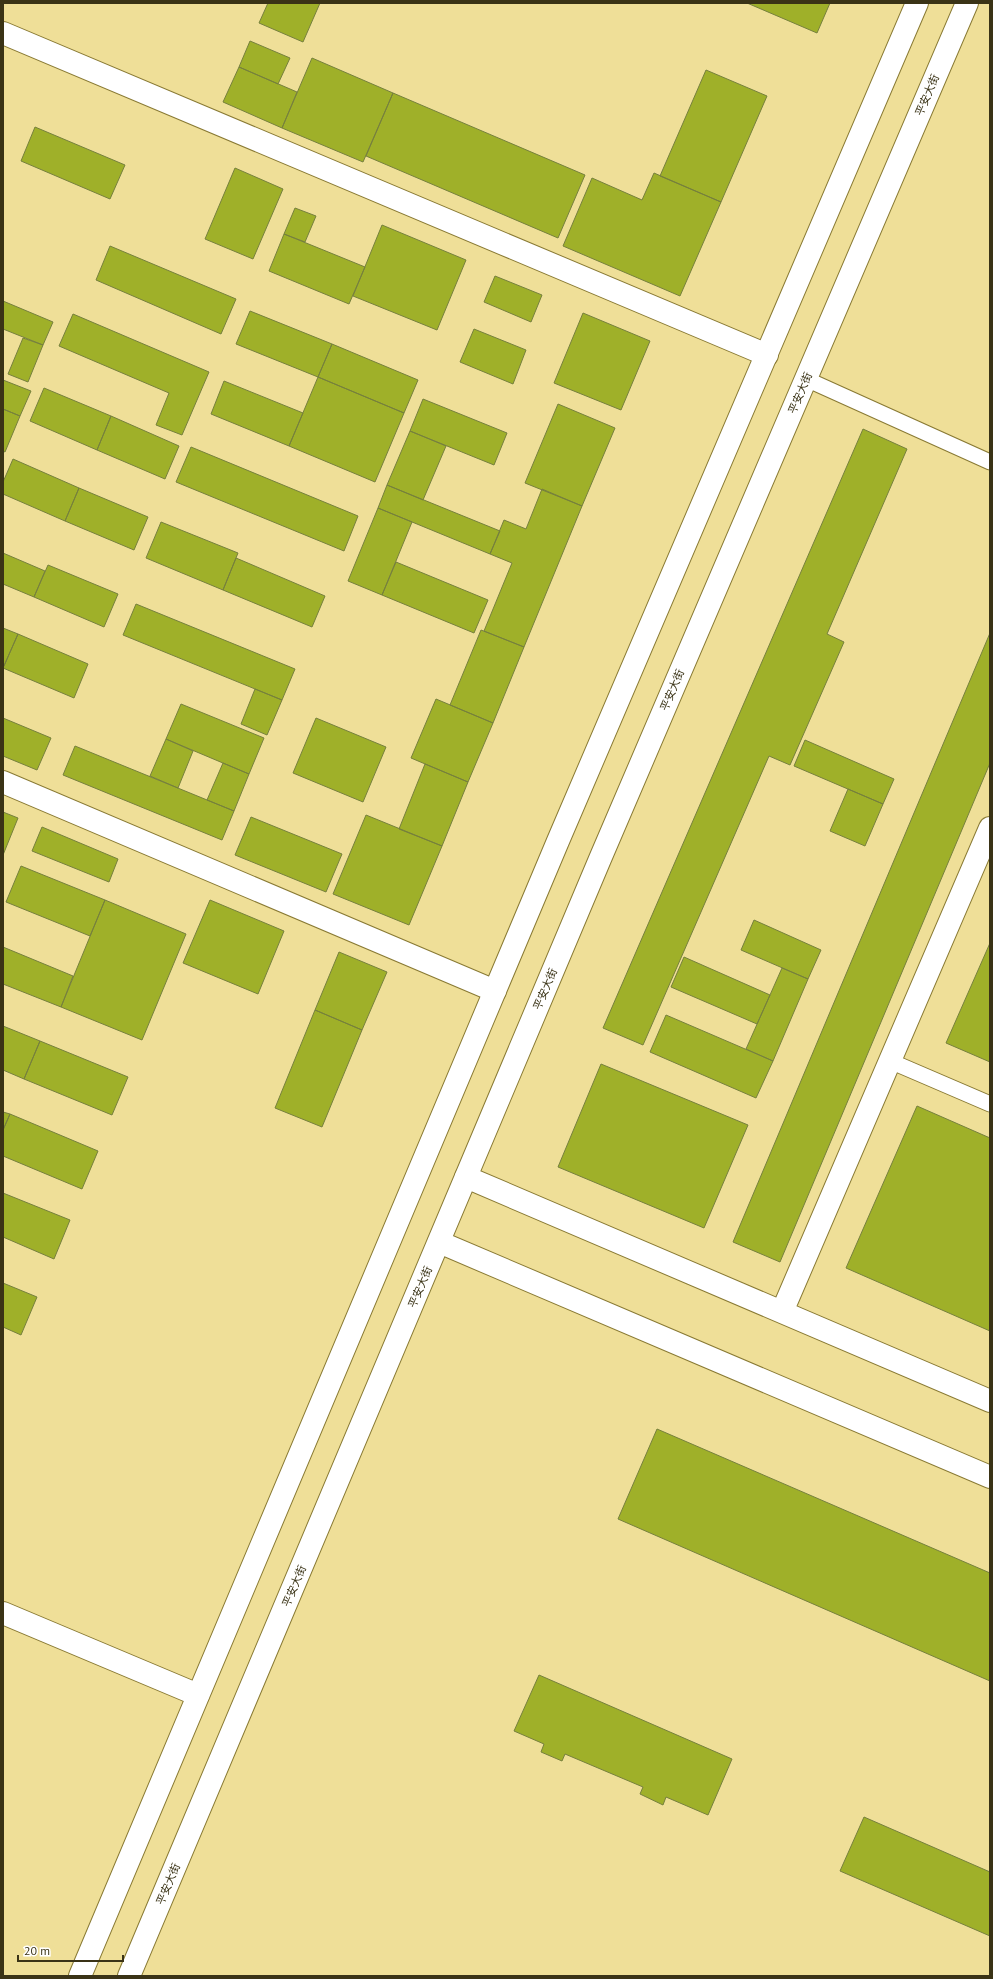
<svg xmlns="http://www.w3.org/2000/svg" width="993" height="1979" viewBox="0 0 993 1979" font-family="'PT Sans','Noto Sans SC',sans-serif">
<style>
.building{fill:#9fb029;stroke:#76803d}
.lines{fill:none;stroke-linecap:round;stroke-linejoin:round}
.service-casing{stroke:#897a34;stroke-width:17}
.minor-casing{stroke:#897a34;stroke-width:24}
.tertiary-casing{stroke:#897a34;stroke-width:24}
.secondary-casing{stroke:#897a34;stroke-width:24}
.service{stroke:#fff;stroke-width:15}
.minor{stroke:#fff;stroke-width:22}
.tertiary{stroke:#fff;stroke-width:22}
.secondary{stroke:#fff;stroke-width:22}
.labels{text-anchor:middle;stroke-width:3;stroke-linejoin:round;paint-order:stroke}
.street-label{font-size:11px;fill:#3a3316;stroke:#fff}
</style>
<rect width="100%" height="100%" fill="#efdf98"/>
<!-- building -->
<path class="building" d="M268 3H320L303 42 259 23Z
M747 3H830L817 33Z
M250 41 290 58 278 84 239 67Z
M312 58 393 93 363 162 282 128Z
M239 67 297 92 282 128 223 102Z
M706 70 767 96 721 202 660 176Z
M393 93 585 175 558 238 366 156Z
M35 127 125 165 110 199 21 161Z
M235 168 283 189 253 259 205 239Z
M654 173 721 202 680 296 563 246 592 178 642 200Z
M295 208 316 216 305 242 284 234Z
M382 225 466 260 437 330 353 296Z
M284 234 365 267 349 304 269 271Z
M110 246 236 299 221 334 96 280Z
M495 276 542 295 531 322 484 302Z
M3 301 53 322 43 345 3 329Z
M250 311 332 344 318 377 236 344Z
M583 313 650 341 621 410 554 383Z
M73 314 209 372 182 435 156 425 169 393 59 346Z
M474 329 526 350 513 384 460 362Z
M23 338 43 345 28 382 8 374Z
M332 344 418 380 404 413 318 377Z
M318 377 404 413 375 482 289 446Z
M3 380 31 391 20 416 3 409Z
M224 381 303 413 289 446 211 414Z
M44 388 111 416 97 450 30 421Z
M423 399 507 433 494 465 410 431Z
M558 404 615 428 582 506 525 483Z
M3 409 20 416 5 452 3 451Z
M111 416 179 446 165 479 97 450Z
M863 429 907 449 827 634 844 642 790 765 769 756 643 1045 603 1028Z
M410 431 446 446 423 500 387 485Z
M191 447 358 516 344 551 176 482Z
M13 459 79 488 65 521 3 494V482Z
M387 485 500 531 490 554 378 508Z
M79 488 148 517 134 550 65 521Z
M542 489 582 506 524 647 484 631 512 563 490 554 504 520 526 529Z
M378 508 412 522 382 595 348 581Z
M161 522 238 553 223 590 146 558Z
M3 553 45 571 34 597 3 584Z
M236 558 325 596 312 627 223 590Z
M396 562 488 600 474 633 382 595Z
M48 565 118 594 104 627 34 597Z
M136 604 295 669 282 700 123 635Z
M3 628 18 634 4 666H3Z
M481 630 524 647 493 723 450 705Z
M990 633V763L780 1262 733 1242Z
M18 634 88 664 74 698 3 668Z
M255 689 282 700 267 735 241 724Z
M436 699 493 723 468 782 411 758Z
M181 704 264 738 249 774 166 739Z
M3 718 51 738 37 770 3 756Z
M316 718 386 747 363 802 293 773Z
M166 739 193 751 178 788 150 776Z
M805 740 894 779 883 804 794 766Z
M75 746 234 811 222 840 63 775Z
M223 763 249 774 234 811 207 800Z
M425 764 468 782 442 846 399 829Z
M848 789 883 804 865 846 830 831Z
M3 812 18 818 3 855Z
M366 815 442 846 409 925 333 894Z
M251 817 342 854 326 892 235 855Z
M42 827 118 859 109 882 32 851Z
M21 866 105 900 90 936 6 902Z
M105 900 186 934 142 1040 61 1007Z
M210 900 284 931 258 994 183 963Z
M754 920 821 950 808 979 741 950Z
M990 943V1062L946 1043Z
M3 947 73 976 61 1007 3 984Z
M339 952 387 972 362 1030 315 1010Z
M684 957 770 995 757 1024 671 987Z
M782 968 808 979 773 1061 746 1049Z
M315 1010 362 1030 322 1127 275 1108Z
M666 1015 773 1061 756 1098 650 1052Z
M3 1026 40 1041 24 1079 3 1070Z
M40 1041 128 1077 112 1115 24 1079Z
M601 1064 748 1125 704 1228 558 1167Z
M917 1106 990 1138V1331L846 1268Z
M3 1112 10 1114 3 1130Z
M10 1114 98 1151 82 1189 3 1156V1130Z
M3 1193 70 1220 54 1259 3 1237Z
M3 1283 37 1297 21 1335 3 1327Z
M657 1429 990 1573V1681L618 1519Z
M539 1675 732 1759 708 1815 666 1797 663 1805 640 1794 643 1787 565 1754 562 1761 541 1752 544 1744 514 1731Z
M864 1817 990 1872V1936L840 1871Z"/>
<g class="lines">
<defs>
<path id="service" d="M806 379 990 462
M890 1061 990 1104"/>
<path id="minor" d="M3 782 495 991
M466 1177 990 1401
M439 1242 990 1477
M782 1312 990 828
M3 1613 198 1695"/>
<path id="tertiary" d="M3 33 767 355"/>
<path id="secondary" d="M80 1976 558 841 917 3
M129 1976 600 859 967 3"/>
</defs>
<!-- service casing -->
<use href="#service" class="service-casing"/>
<!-- minor casing -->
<use href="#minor" class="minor-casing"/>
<!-- tertiary casing -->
<use href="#tertiary" class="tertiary-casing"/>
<!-- secondary casing -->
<use href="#secondary" class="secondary-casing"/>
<!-- service -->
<use href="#service" class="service"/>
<!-- minor -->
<use href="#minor" class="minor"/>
<!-- tertiary -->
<use href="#tertiary" class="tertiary"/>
<!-- secondary -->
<use href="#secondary" class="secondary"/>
</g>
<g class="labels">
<!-- street labels -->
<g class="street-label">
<text transform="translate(927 95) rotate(-67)" y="4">平安大街</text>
<text transform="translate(800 393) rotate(-67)" y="4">平安大街</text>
<text transform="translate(672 690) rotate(-67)" y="4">平安大街</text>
<text transform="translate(545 989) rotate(-67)" y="4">平安大街</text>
<text transform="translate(420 1287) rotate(-67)" y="4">平安大街</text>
<text transform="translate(294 1586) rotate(-67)" y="4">平安大街</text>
<text transform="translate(168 1884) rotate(-67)" y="4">平安大街</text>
</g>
</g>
<!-- border -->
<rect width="993" height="1979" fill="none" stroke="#3a3316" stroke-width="8"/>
<!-- scale -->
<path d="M18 1955v6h105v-6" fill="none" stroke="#3a3316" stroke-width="2"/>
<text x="24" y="1955" font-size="12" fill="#3a3316" stroke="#ffffff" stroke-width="3" paint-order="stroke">20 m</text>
</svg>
